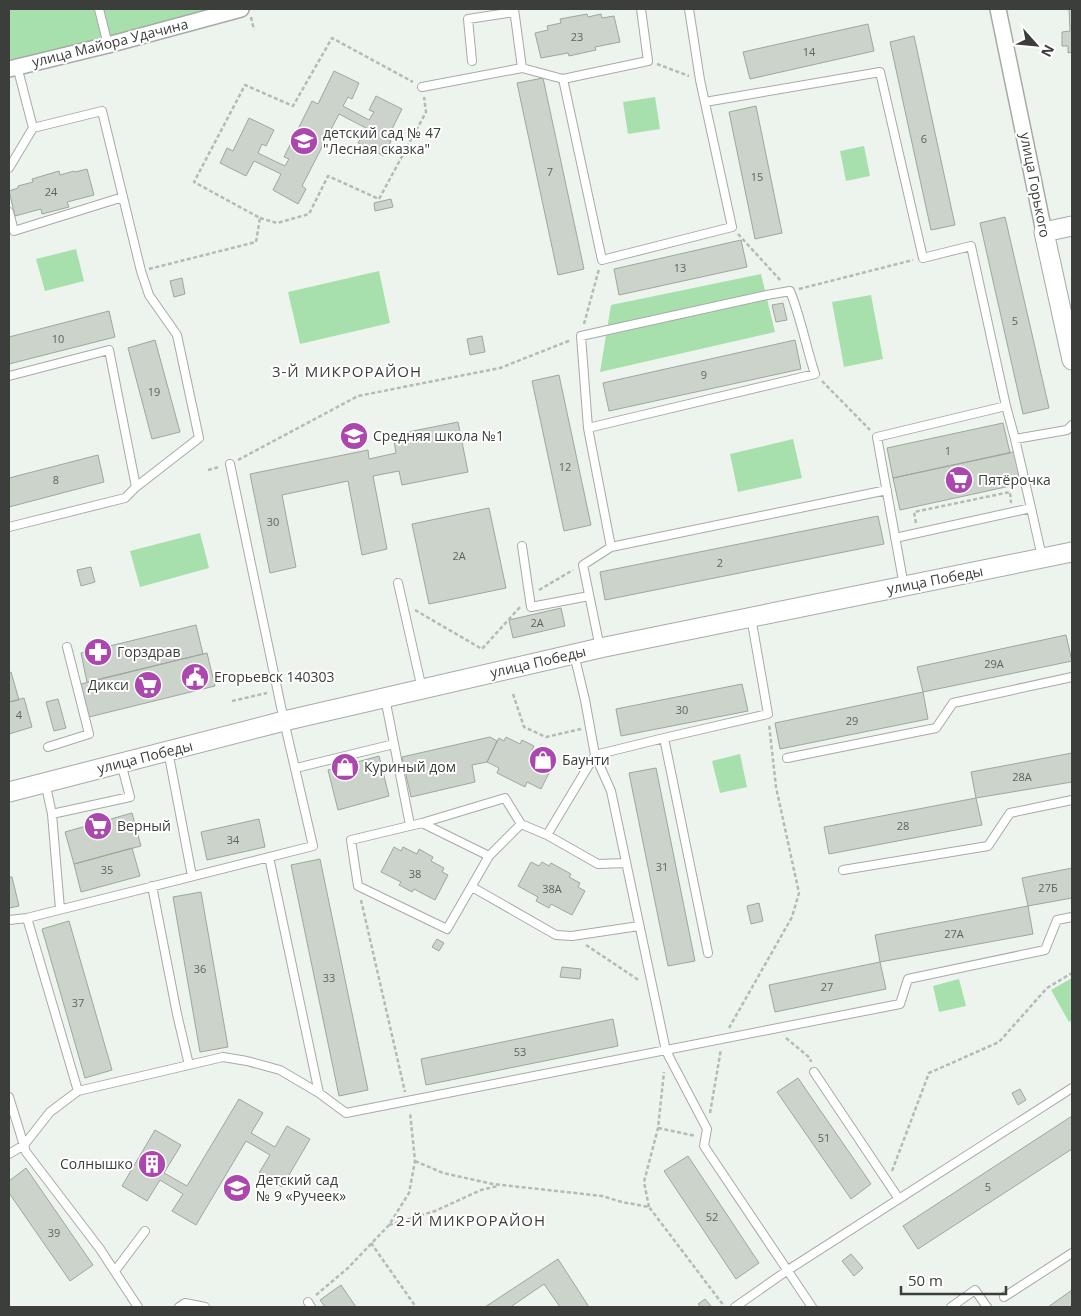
<svg xmlns="http://www.w3.org/2000/svg" width="1081" height="1316" viewBox="0 0 1081 1316" font-family="'Open Sans',sans-serif">
<style>
.green{fill:#a7e0ac}
.building{fill:#cbd3cb;stroke:#9ea69f}
.lines{fill:none;stroke-linecap:round;stroke-linejoin:round}
.service-casing{stroke:#a4aca5;stroke-width:10}
.minor-casing{stroke:#a4aca5;stroke-width:18}
.tertiary-casing{stroke:#a4aca5;stroke-width:21}
.path{stroke:#b4bbb5;stroke-width:2.5;stroke-dasharray:4 2.5;stroke-linecap:butt}
.service{stroke:#fff;stroke-width:8}
.minor{stroke:#fff;stroke-width:15}
.tertiary{stroke:#fff;stroke-width:19}
.labels{text-anchor:middle;stroke-width:4;stroke-linejoin:round;paint-order:stroke}
.number-label{font-size:11px;fill:#5f635f}
.street-label{font-size:14px;fill:#3b3e3b;stroke:#fff}
.poi-label{font-size:14px;fill:#3b3e3b;stroke:#fff;text-anchor:start}
.neighbourhood-label{font-size:15px;letter-spacing:1px;fill:#3b3e3b;stroke:#fff}
</style>
<rect width="100%" height="100%" fill="#ecf4ed"/>
<!-- green -->
<path class="green" d="M9 9H225L9 64Z
M655 97 660 129 628 134 623 102Z
M864 146 870 176 846 181 840 151Z
M76 249 84 281 45 291 36 259Z
M379 271 390 323 300 344 288 292Z
M761 274 775 332 600 372 611 305Z
M871 295 883 359 844 367 832 302Z
M793 439 802 478 738 492 730 454Z
M200 533 209 568 140 587 130 551Z
M740 754 747 787 720 793 712 761Z
M1072 978V1020L1069 1022 1051 990Z
M959 979 966 1006 939 1012 933 986Z"/>
<!-- building -->
<path class="building" d="M1069 9H1072V52L1068 53V46H1062V32L1070 31Z
M587 14 588 17 601 14 602 18 614 16 620 42 595 47 596 50 569 56 568 53 541 58 535 33 548 30 547 26 561 23 560 19Z
M868 24 874 51 750 79 743 52Z
M914 36 955 225 931 230 890 42Z
M334 71 359 83 352 99 348 97 343 106 369 120 374 112 369 110 376 96 402 109 387 139 391 141 384 156 358 143 366 128 339 114 302 186 306 189 298 204 273 190 281 174 254 161 246 176 220 163 227 148 233 151 249 118 274 130 266 146 262 144 258 153 285 166 289 159 284 157 312 101 318 104Z
M543 78 584 269 558 275 517 83Z
M756 106 782 233 755 239 729 112Z
M87 169 94 195 67 202 69 207 42 214 41 209 15 216 9 191 18 188V186L33 182 32 179 59 171 60 175 74 171 75 172Z
M391 199 393 207 375 211 374 203Z
M1005 217 1049 408 1023 414 980 223Z
M741 240 747 267 619 295 614 269Z
M182 278 185 294 174 297 170 281Z
M783 303 787 320 776 322 772 305Z
M109 311 115 337 9 364V337Z
M482 336 485 352 470 355 467 339Z
M155 340 180 432 152 439 128 348Z
M795 340 801 369 609 411 603 383Z
M559 375 591 525 564 531 532 381Z
M458 422 468 472 402 485 399 471 373 476 387 549 362 555 348 481 282 495 296 567 270 573 250 474 368 450 369 459 396 453 393 435Z
M1003 423 1010 453 893 478 887 448Z
M1017 451 1024 483 900 510 893 478Z
M98 455 104 482 9 507V478Z
M489 508 506 588 429 604 412 524Z
M878 516 884 544 605 600 600 572Z
M91 567 95 582 81 586 77 570Z
M561 608 565 626 513 638 509 620Z
M196 625 203 654 87 682 81 653Z
M1066 635 1072 661 923 692 917 667Z
M207 653 215 686 89 717 81 684Z
M11 672 19 700 9 702V673Z
M742 684 748 711 621 736 616 709Z
M923 692 928 719 780 749 775 723Z
M24 698 32 727 9 734V702Z
M58 699 66 728 54 731 46 702Z
M490 737 497 741 487 762 472 765 475 782 411 797 402 757Z
M506 737 520 744 522 740 534 746 532 750 548 758 547 762 553 765 541 789 527 782 525 787 497 773 499 768 487 762 499 738 504 741Z
M1072 753V782L976 798 971 772Z
M379 756 389 796 338 810 328 770Z
M656 768 695 961 668 966 629 773Z
M976 798 982 825 829 854 824 827Z
M132 813 141 846 74 864 65 832Z
M259 819 265 847 207 860 201 832Z
M394 847 401 851 403 847 417 854 419 849 433 857 431 861 444 868 442 872 448 875 435 900 414 889 412 892 399 885 401 882 381 872Z
M132 848 140 876 81 892 74 864Z
M320 859 368 1090 339 1096 291 865Z
M531 862 539 866 542 862 549 866 551 863 571 874 569 877 580 883 578 887 585 891 572 915 551 904 549 908 536 901 538 897 518 886Z
M1072 868V898L1028 906 1022 878Z
M9 877H12L19 906 9 908Z
M201 892 228 1047 200 1052 173 897Z
M759 903 763 921 751 924 747 906Z
M1028 906 1033 934 880 962 875 935Z
M69 921 112 1070 85 1078 42 929Z
M437 939 444 943 439 951 432 947Z
M880 962 886 989 775 1012 769 985Z
M562 967 581 969 580 979 560 977Z
M613 1019 618 1046 426 1085 421 1059Z
M798 1078 871 1184 851 1199 777 1092Z
M1020 1089 1026 1100 1018 1105 1012 1093Z
M239 1099 263 1113 251 1133 275 1147 287 1126 310 1139 282 1187 259 1173 270 1155 246 1141 196 1225 172 1211 183 1194 160 1180 147 1201 122 1186 155 1130 181 1145 164 1173 187 1186Z
M1072 1116V1149L918 1249 903 1226Z
M688 1156 759 1263 736 1279 664 1171Z
M26 1168 93 1265 70 1281 9 1193V1181Z
M851 1254 863 1268 854 1276 842 1261Z
M558 1259 589 1307H560L544 1284 512 1306 513 1307H485Z
M341 1285 356 1307H325L320 1300Z
M1072 1290V1307H1048Z
M705 1299 712 1307H701L698 1304Z"/>
<g class="lines">
<defs>
<path id="service" d="M99 9 108 45
M514 9 522 68 563 79 648 61 641 9
M472 61 468 19 514 12
M563 79 602 260 732 227 700 80 689 9
M422 87 522 68
M705 102 880 72 923 258 971 246 1006 406
M9 168 33 128
M9 212 14 231 123 197
M9 376 109 350 136 487 199 438 177 335 149 295 141 271 102 111 33 128 17 66
M588 428 815 374C806 347 801 318 790 291L767 295 581 336 588 428 611 547 583 565 600 648
M1031 508 1042 557
M9 527 125 498 136 487
M895 538 1031 508 1015 439
M522 546 531 607 589 596
M611 547 887 490
M398 583 422 689
M904 586 877 437 1006 406 1015 439 1067 430 1072 425
M574 654 585 700 595 755 611 791 666 1051 707 1129 704 1146 812 1307
M385 698 410 825
M48 747 89 734 67 647
M168 751 192 876
M787 758 936 728 953 703 1072 677
M296 768 394 744
M45 782 52 814 60 909
M52 814 130 797 121 763
M422 823 351 840 358 886 447 929 489 856 521 824
M547 835 598 864 626 863
M489 856 422 823 505 798 521 824 547 835 595 755 664 738
M269 857 319 1093 346 1113 900 1004 908 979 1045 950 1057 920 1072 917
M843 870 988 846 1010 813 1072 800
M152 886 177 1014 189 1065
M472 887 556 935 572 936 639 926
M27 918 78 1091
M9 920 27 918 313 846 284 721 230 464
M708 953 664 738 768 714 751 617
M814 1072 899 1199
M9 1097 26 1152 100 1249 138 1307
M9 1154 24 1145 50 1112 78 1091 223 1057 247 1061 280 1070 319 1093
M115 1271 145 1231
M1004 1297 1072 1253
M308 1302 311 1307
M179 1307 185 1303 205 1307
M735 1307 788 1270 1072 1088
M951 1307 975 1290 987 1307"/>
<path id="minor" d="M998 9 1044 232
M9 69 108 45 241 9"/>
<path id="tertiary" d="M1072 226 1044 232 1072 360
M9 792 284 721 600 648 1072 552"/>
</defs>
<!-- service casing -->
<use href="#service" class="service-casing"/>
<!-- minor casing -->
<use href="#minor" class="minor-casing"/>
<!-- tertiary casing -->
<use href="#tertiary" class="tertiary-casing"/>
<!-- path -->
<path class="path" d="M251 17 254 30
M657 64 689 76
M260 218 277 223 309 214 328 176 379 199 426 112 424 97
M738 234 781 281
M149 269 256 242 260 218 194 182 245 85 293 106 332 38 413 82
M799 289 913 260
M584 324 599 269
M822 381 870 430
M238 460 358 396 500 368 571 340
M208 470 219 467
M916 523 914 512 1010 492 1011 503
M539 590 573 570
M415 610 482 649 520 607
M513 694 524 727 546 737 581 729
M232 701 267 693
M361 900 405 1092
M586 945 640 981
M729 1028 792 917 799 893 776 787 769 724
M786 1038 810 1058 811 1062
M710 1113 721 1049
M658 1128 696 1136
M415 1161 443 1173 493 1184 602 1196 622 1202 649 1207 724 1306
M892 1171 929 1073 999 1042 1047 988 1072 973
M649 1207 644 1182 658 1128 664 1072
M389 1225 435 1211 481 1190 498 1186
M371 1243 416 1307
M316 1295 348 1268 389 1225 409 1193 415 1161 410 1112"/>
<!-- service -->
<use href="#service" class="service"/>
<!-- minor -->
<use href="#minor" class="minor"/>
<!-- tertiary -->
<use href="#tertiary" class="tertiary"/>
</g>
<!-- icons -->
<defs>
<symbol id="school-disc" viewBox="-11 -11 22 22"><circle r="9.5" fill="#ab47ad" stroke="#fff"/><path d="M0-5L7-2L0 1L-7-2ZM-4 1L0 2.5L4 1V4Q0 6-4 4Z" fill="#fff"/></symbol>
<symbol id="supermarket-disc" viewBox="-11 -11 22 22"><circle r="9.5" fill="#ab47ad" stroke="#fff"/><path d="M-6-5.5h2.5l.6 2H6L4.5 2H-2.5L-4.4-4H-6ZM-1.5 3.2a1.3 1.3 0 1 0 .1 0ZM3 3.2a1.3 1.3 0 1 0 .1 0Z" fill="#fff"/></symbol>
<symbol id="pharmacy-disc" viewBox="-11 -11 22 22"><circle r="9.5" fill="#ab47ad" stroke="#fff"/><path d="M-2-6h4v4h4v4h-4v4h-4v-4h-4v-4h4Z" fill="#fff"/></symbol>
<symbol id="civic-disc" viewBox="-11 -11 22 22"><circle r="9.5" fill="#ab47ad" stroke="#fff"/><path d="M-.6-6.5H3V-4.5H.6V-3L4-1V1h2V6H-6V1h2V-1L-.6-3ZM-1.2 2.5V6h2.4V2.5Z" fill="#fff"/></symbol>
<symbol id="shop-disc" viewBox="-11 -11 22 22"><circle r="9.5" fill="#ab47ad" stroke="#fff"/><path d="M-5-2.5h2.3a2.7 3.5 0 0 1 5.4 0H5L5.5 6h-11ZM-1.5-2.5h3a1.5 2.3 0 0 0-3 0Z" fill="#fff"/></symbol>
<symbol id="building-disc" viewBox="-11 -11 22 22"><circle r="9.5" fill="#ab47ad" stroke="#fff"/><path d="M-4-6H4V6H1V3H-1V6H-4ZM-2.5-4.3h1.7v1.8h-1.7ZM.8-4.3h1.7v1.8H.8ZM-2.5-1h1.7V.8h-1.7ZM.8-1h1.7V.8H.8Z" fill="#fff"/></symbol>
</defs>
<g fill-rule="evenodd">
<use href="#school-disc" x="288" y="125" width="32" height="32"/>
<use href="#school-disc" x="338" y="420" width="32" height="32"/>
<use href="#supermarket-disc" x="943" y="464" width="32" height="32"/>
<use href="#pharmacy-disc" x="82" y="636" width="32" height="32"/>
<use href="#civic-disc" x="179" y="661" width="32" height="32"/>
<use href="#supermarket-disc" x="132" y="669" width="32" height="32"/>
<use href="#shop-disc" x="527" y="744" width="32" height="32"/>
<use href="#shop-disc" x="329" y="751" width="32" height="32"/>
<use href="#supermarket-disc" x="82" y="810" width="32" height="32"/>
<use href="#building-disc" x="136" y="1148" width="32" height="32"/>
<use href="#school-disc" x="221" y="1172" width="32" height="32"/>
</g>
<g class="labels">
<!-- number labels -->
<g class="number-label">
<text x="577" y="41">23</text>
<text x="809" y="56">14</text>
<text x="924" y="143">6</text>
<text x="550" y="176">7</text>
<text x="757" y="181">15</text>
<text x="51" y="196">24</text>
<text x="680" y="272">13</text>
<text x="1015" y="325">5</text>
<text x="58" y="343">10</text>
<text x="704" y="379">9</text>
<text x="154" y="396">19</text>
<text x="948" y="455">1</text>
<text x="565" y="471">12</text>
<text x="56" y="484">8</text>
<text x="273" y="526">30</text>
<text x="459" y="560">2А</text>
<text x="720" y="567">2</text>
<text x="537" y="627">2А</text>
<text x="994" y="668">29А</text>
<text x="682" y="714">30</text>
<text x="19" y="719">4</text>
<text x="852" y="725">29</text>
<text x="1022" y="781">28А</text>
<text x="903" y="830">28</text>
<text x="233" y="844">34</text>
<text x="662" y="871">31</text>
<text x="107" y="874">35</text>
<text x="415" y="878">38</text>
<text x="1048" y="892">27Б</text>
<text x="552" y="893">38А</text>
<text x="954" y="938">27А</text>
<text x="200" y="973">36</text>
<text x="329" y="982">33</text>
<text x="827" y="991">27</text>
<text x="78" y="1007">37</text>
<text x="520" y="1056">53</text>
<text x="824" y="1142">51</text>
<text x="988" y="1191">5</text>
<text x="712" y="1221">52</text>
<text x="54" y="1237">39</text>
</g>
<!-- street labels -->
<g class="street-label">
<text transform="translate(110 43) rotate(-14)" y="5">улица Майора Удачина</text>
<text transform="translate(1035 185) rotate(79)" y="5">улица Горького</text>
<text transform="translate(935 580) rotate(-11)" y="5">улица Победы</text>
<text transform="translate(538 662) rotate(-13)" y="5">улица Победы</text>
<text transform="translate(145 757) rotate(-14)" y="5">улица Победы</text>
</g>
<!-- poi labels -->
<g class="poi-label">
<text x="323" y="138">детский сад № 47<tspan x="323" dy="16">"Лесная сказка"</tspan></text>
<text x="373" y="441">Средняя школа №1</text>
<text x="978" y="485">Пятёрочка</text>
<text x="117" y="657">Горздрав</text>
<text x="214" y="682">Егорьевск 140303</text>
<text x="129" y="690" text-anchor="end">Дикси</text>
<text x="562" y="765">Баунти</text>
<text x="364" y="772">Куриный дом</text>
<text x="117" y="831">Верный</text>
<text x="133" y="1169" text-anchor="end">Солнышко</text>
<text x="256" y="1185">Детский сад<tspan x="256" dy="16">№ 9 «Ручеек»</tspan></text>
</g>
<!-- neighbourhood labels -->
<g class="neighbourhood-label">
<text x="347" y="377">3-Й МИКРОРАЙОН</text>
<text x="471" y="1226">2-Й МИКРОРАЙОН</text>
</g>
</g>
<!-- border -->
<rect width="1081" height="1316" fill="none" stroke="#3b3e3b" stroke-width="20"/>
<!-- north arrow -->
<g transform="translate(1036 45) rotate(117)" stroke="#ffffff" stroke-width="4" paint-order="stroke">
<path d="M0-4L9 19L0 12L-9 19Z" fill="#3b3e3b"/>
<text y="-8" font-size="14" font-weight="bold" text-anchor="middle" fill="#3b3e3b">N</text>
</g>
<!-- scale -->
<path d="M901 1286v8h105v-8" fill="none" stroke="#3b3e3b" stroke-width="2.5"/>
<text x="908" y="1286" font-size="15" fill="#3b3e3b" stroke="#ffffff" stroke-width="4" paint-order="stroke">50 m</text>
</svg>
